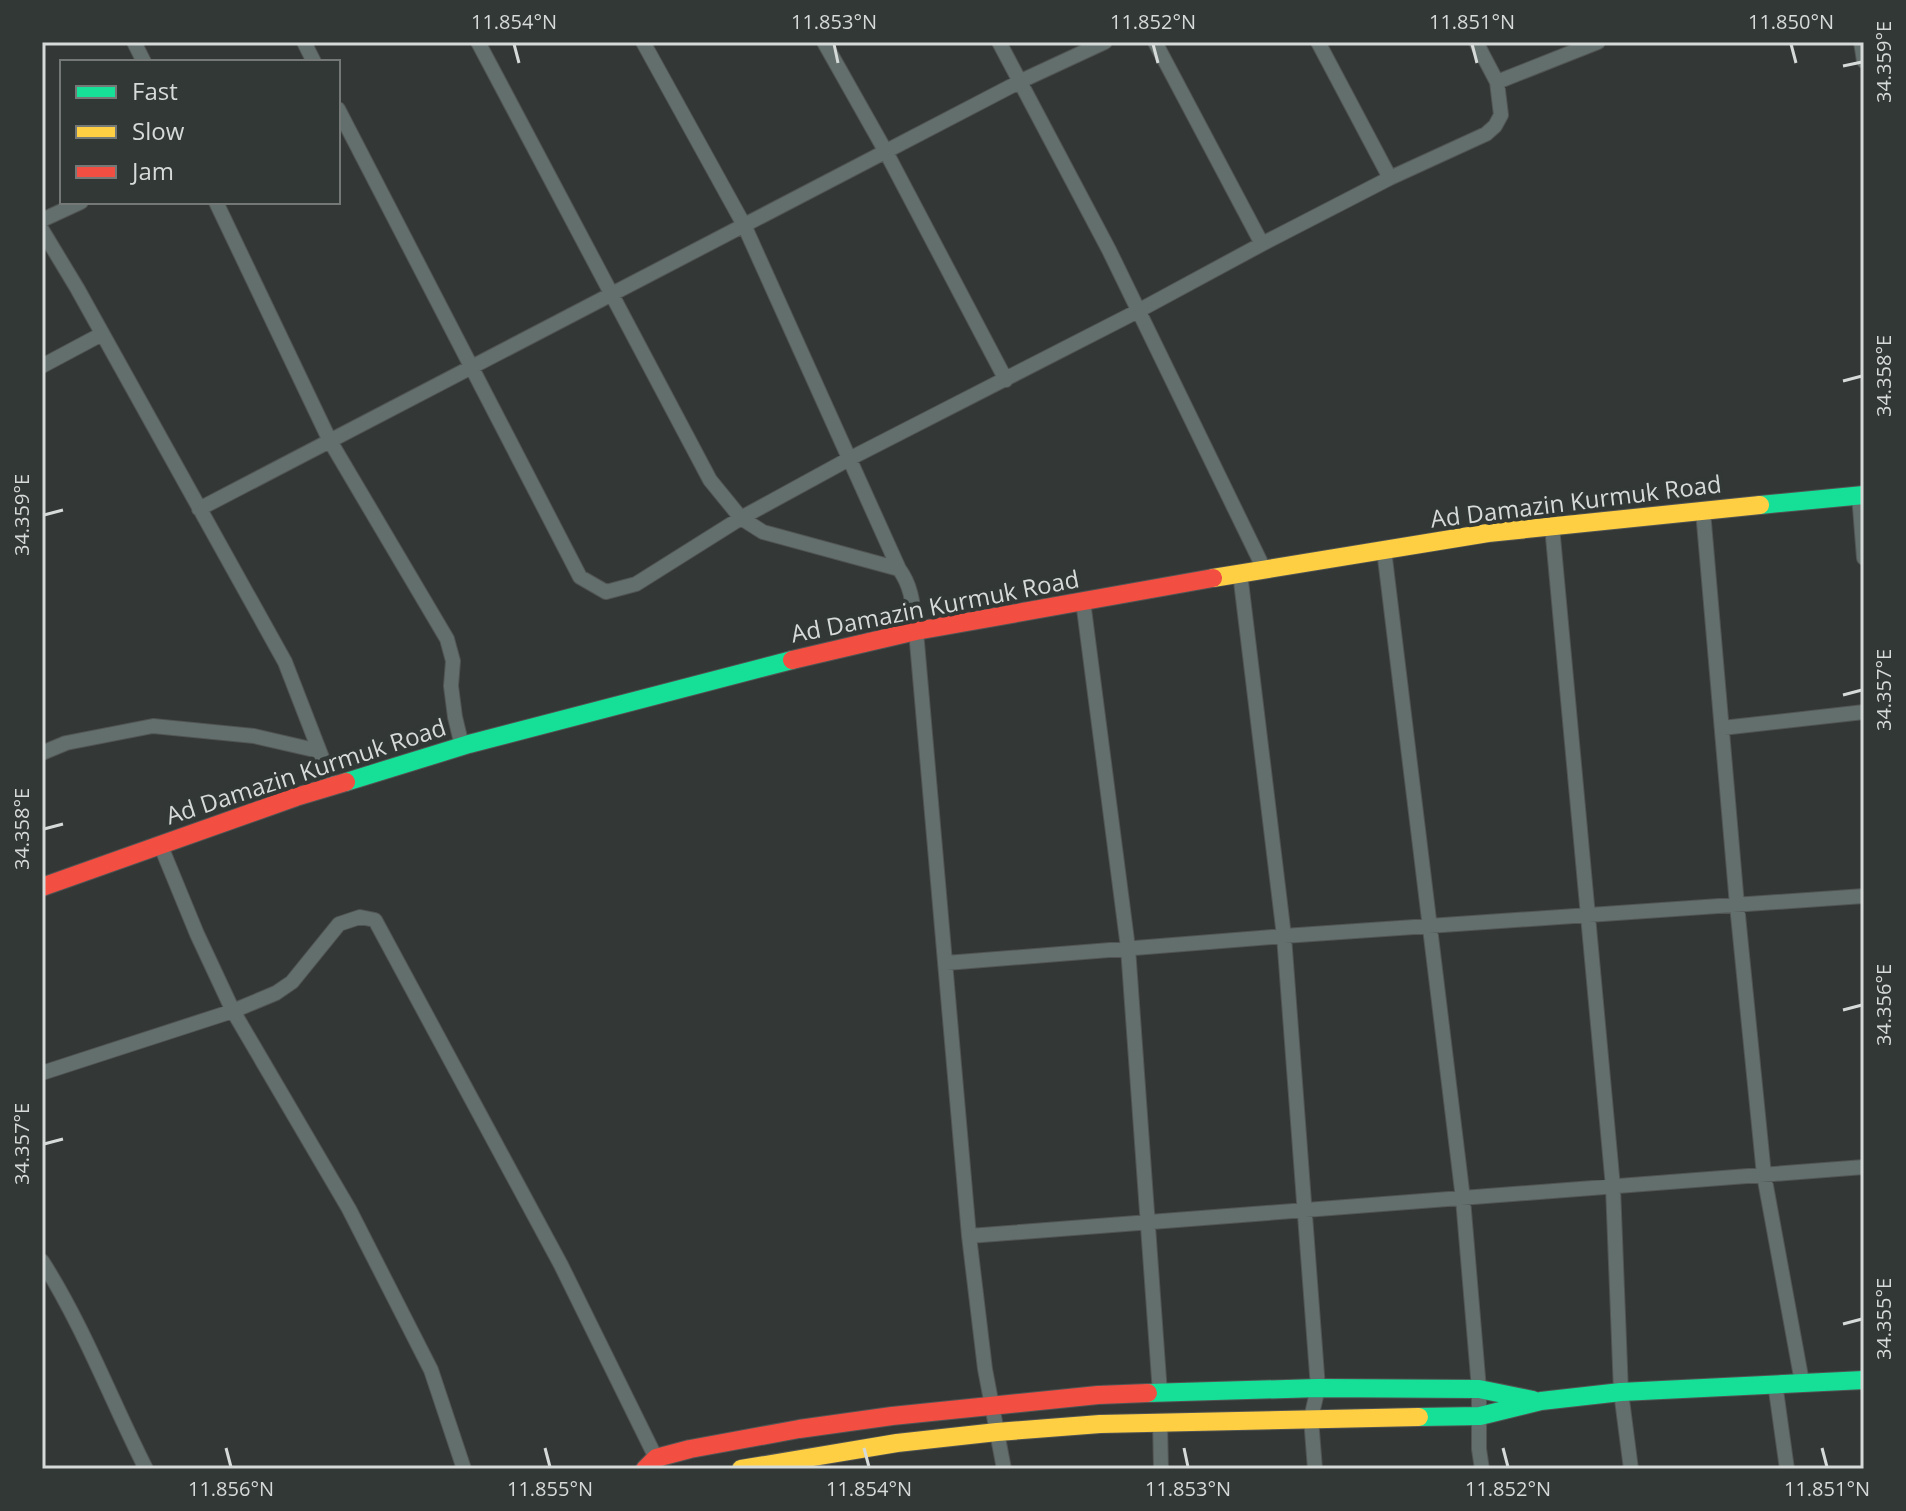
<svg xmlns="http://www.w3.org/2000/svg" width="1906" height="1511" viewBox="0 0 1906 1511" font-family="'Open Sans',sans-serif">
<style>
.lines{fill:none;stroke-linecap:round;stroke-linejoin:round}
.street-casing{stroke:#515453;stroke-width:16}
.fast-casing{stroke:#515453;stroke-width:20}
.slow-casing{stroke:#515453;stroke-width:20}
.jam-casing{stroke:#515453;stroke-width:20}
.street{stroke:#626f6d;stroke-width:14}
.fast{stroke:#16e098;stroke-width:18}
.slow{stroke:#ffcf43;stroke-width:18}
.jam{stroke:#f24e42;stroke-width:18}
.ticks{fill:none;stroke:#d6dad9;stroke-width:3}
.labels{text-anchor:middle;stroke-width:8;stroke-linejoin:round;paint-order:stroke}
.street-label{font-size:24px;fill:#d6dad9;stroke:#323836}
.neatline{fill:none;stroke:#d6dad9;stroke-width:3}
.ticks-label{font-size:20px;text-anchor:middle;fill:#d6dad9}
</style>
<rect width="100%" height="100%" fill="#333735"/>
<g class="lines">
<defs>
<path id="street" d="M134 42 144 62
M304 42 314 62
M478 42 710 480 741 518 763 532 899 569C913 588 913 608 916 631L969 1236 985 1369 1004 1469
M643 42 744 225 899 569
M824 42 886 152 1006 380
M999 42 1109 250 1264 569
M1155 42 1262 244
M1861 42 1864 61
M1497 82 1598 42
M338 109 580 577 606 592 636 584 741 518 849 459 1138 311 1262 244 1390 178 1318 42
M1390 178 1486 134 1495 126 1501 115 1497 82 1476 42
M216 202 330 441 447 639 453 661 451 686 455 717 462 746
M42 220 81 202
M42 230 77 288 285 662 333 786
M42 366 102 334
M1859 495 1864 558
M199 509 1021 81 1105 42
M1703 511 1737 905 1764 1175 1802 1382
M1552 526 1613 1187 1621 1392 1631 1469
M1384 550 1463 1199 1479 1389V1449L1482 1469
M1240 573 1284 936 1318 1388 1311 1418 1315 1469
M1083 601 1128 948 1160 1393
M1722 728 1864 712
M42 753 66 743 153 726 254 736 319 751
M160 844 197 934 233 1011 349 1209 431 1370 464 1469
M946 963 1284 936 1864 896
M42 1073 233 1011 276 993 292 982 339 924 360 917 375 920 561 1265 656 1458 657 1464
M969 1236 1864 1167
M42 1261C84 1327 111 1400 146 1469
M1775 1383 1787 1469
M1160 1422 1161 1469"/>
<path id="fast" d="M1760 505 1864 495
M346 782 469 744 792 660
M1148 1393 1318 1388 1479 1389 1533 1400
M1419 1417 1480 1416 1541 1401 1621 1392 1864 1380"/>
<path id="slow" d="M1213 578 1488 533 1760 505
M741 1469 897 1443 997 1432 1100 1424 1419 1417"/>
<path id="jam" d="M792 660 916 631 1213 578
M42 887 296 797 346 782
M645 1469 656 1458 690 1449 799 1429 892 1416 1098 1395 1148 1393"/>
</defs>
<!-- street casing -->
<use href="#street" class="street-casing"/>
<!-- fast casing -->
<use href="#fast" class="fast-casing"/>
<!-- slow casing -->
<use href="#slow" class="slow-casing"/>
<!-- jam casing -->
<use href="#jam" class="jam-casing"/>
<!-- street -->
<use href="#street" class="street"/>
<!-- fast -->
<use href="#fast" class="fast"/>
<!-- slow -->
<use href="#slow" class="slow"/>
<!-- jam -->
<use href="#jam" class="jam"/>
</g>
<!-- ticks -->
<path class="ticks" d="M514 44 519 63M834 44 838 63M1153 44 1158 63M1472 44 1477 63M1791 44 1796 63M1843 66 1862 62M1843 381 1862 376M44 515 63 510M1843 695 1862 690M44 829 63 824M1843 1010 1862 1005M44 1144 63 1139M1843 1324 1862 1319M226 1448 231 1467M545 1448 550 1467M864 1448 869 1467M1184 1448 1188 1467M1503 1448 1508 1467M1822 1448 1827 1467"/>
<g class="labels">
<!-- street labels -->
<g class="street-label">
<text transform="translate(1576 502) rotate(-7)" y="8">Ad Damazin Kurmuk Road</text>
<text transform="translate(935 607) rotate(-11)" y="8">Ad Damazin Kurmuk Road</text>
<text transform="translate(306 772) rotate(-18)" y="8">Ad Damazin Kurmuk Road</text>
</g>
</g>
<!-- border -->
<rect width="1906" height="1511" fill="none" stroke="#323836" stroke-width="88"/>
<!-- legend -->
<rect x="60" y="60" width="280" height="144" fill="#323836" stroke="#747977" stroke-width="2"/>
<rect x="76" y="86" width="40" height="12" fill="#16e098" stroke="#747977" stroke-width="2"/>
<text x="132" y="100" font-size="24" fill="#d6dad9">Fast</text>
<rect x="76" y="126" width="40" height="12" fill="#ffcf43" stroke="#747977" stroke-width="2"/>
<text x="132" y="140" font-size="24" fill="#d6dad9">Slow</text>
<rect x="76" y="166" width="40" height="12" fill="#f24e42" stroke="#747977" stroke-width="2"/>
<text x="132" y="180" font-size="24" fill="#d6dad9">Jam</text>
<rect x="44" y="44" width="1818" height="1423" class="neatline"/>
<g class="ticks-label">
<text x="514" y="29">11.854°N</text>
<text x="834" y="29">11.853°N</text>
<text x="1153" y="29">11.852°N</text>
<text x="1472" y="29">11.851°N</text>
<text x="1791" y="29">11.850°N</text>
<text transform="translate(1884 62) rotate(-90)" y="7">34.359°E</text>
<text transform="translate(1884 376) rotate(-90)" y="7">34.358°E</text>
<text transform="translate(22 515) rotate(-90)" y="7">34.359°E</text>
<text transform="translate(1884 690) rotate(-90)" y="7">34.357°E</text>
<text transform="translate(22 829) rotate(-90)" y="7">34.358°E</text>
<text transform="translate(1884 1005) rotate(-90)" y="7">34.356°E</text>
<text transform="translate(22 1144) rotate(-90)" y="7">34.357°E</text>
<text transform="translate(1884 1319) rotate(-90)" y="7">34.355°E</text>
<text x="231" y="1496">11.856°N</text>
<text x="550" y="1496">11.855°N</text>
<text x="869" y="1496">11.854°N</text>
<text x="1188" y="1496">11.853°N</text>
<text x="1508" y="1496">11.852°N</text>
<text x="1827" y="1496">11.851°N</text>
</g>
</svg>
